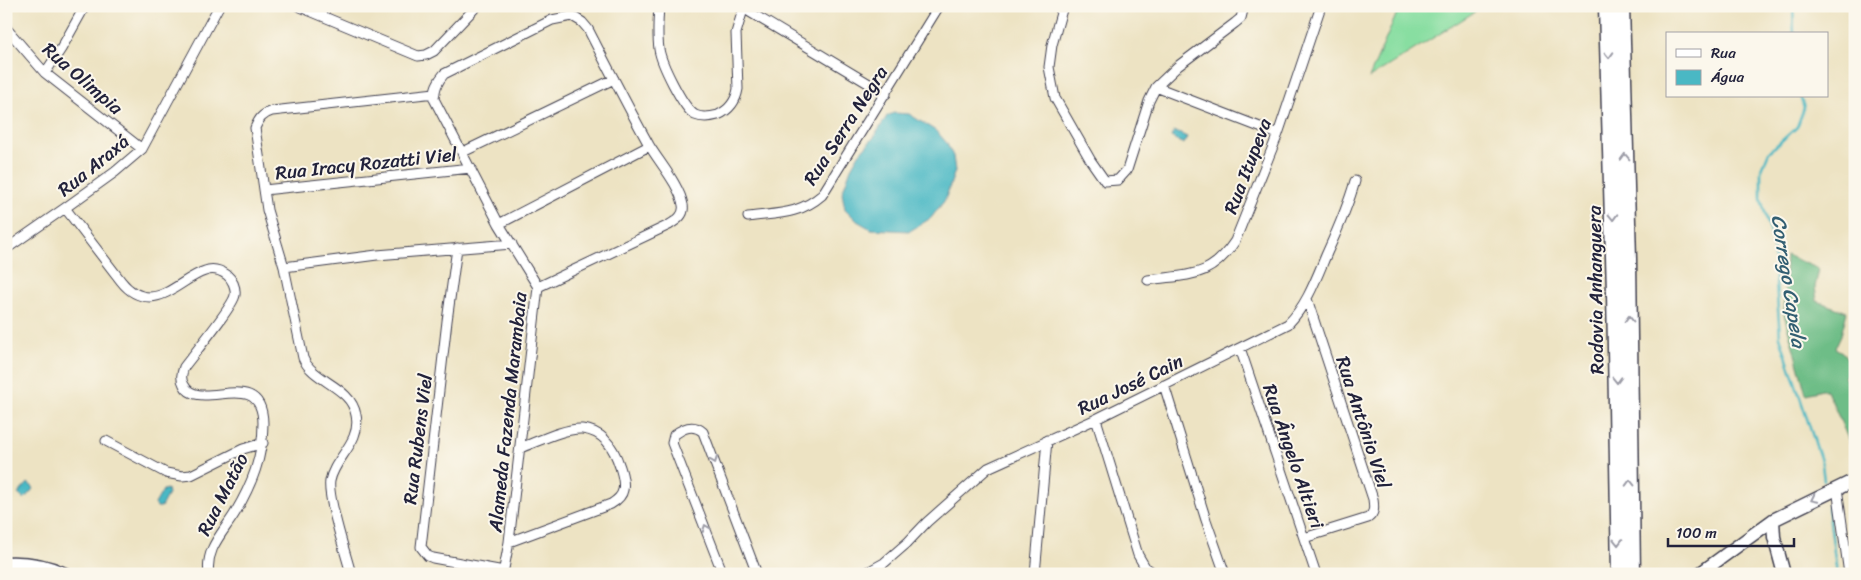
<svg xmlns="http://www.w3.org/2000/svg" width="1861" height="580" viewBox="0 0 1861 580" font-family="Sriracha,sans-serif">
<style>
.green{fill:#88dea1;stroke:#55806e}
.forest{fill:#6ebd87;stroke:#487061}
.water{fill:#4ab8c4;stroke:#366d80}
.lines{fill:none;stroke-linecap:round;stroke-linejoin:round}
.stream{stroke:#4ab8c4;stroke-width:2.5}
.minor-casing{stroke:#403f4f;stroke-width:11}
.secondary-casing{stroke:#403f4f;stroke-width:15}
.motorway-casing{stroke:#403f4f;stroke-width:19}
.minor{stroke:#fff;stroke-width:9}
.secondary{stroke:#fff;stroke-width:12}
.motorway{stroke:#fff;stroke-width:16}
.oneway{stroke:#9c9ca7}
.labels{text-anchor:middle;stroke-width:4;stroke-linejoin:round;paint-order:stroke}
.street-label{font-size:19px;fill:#22223b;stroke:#fbf7ec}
.water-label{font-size:20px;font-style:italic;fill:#325e72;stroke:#fbf7ec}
</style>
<rect width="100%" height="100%" fill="#fbf7ec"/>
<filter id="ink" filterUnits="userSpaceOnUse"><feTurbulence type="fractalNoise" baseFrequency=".02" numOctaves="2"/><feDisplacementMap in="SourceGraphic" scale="10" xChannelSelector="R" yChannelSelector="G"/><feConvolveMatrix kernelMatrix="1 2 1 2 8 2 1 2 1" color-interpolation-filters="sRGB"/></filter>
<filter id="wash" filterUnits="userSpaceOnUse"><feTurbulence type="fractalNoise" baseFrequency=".0096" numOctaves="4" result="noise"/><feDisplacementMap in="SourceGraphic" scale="20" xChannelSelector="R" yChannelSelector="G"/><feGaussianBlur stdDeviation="1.12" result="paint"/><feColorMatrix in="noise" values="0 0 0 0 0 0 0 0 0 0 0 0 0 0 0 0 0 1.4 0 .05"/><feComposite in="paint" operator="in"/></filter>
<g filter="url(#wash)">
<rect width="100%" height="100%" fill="#ede3c3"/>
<!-- green -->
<path class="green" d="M1400 6H1484L1369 78Z"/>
<!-- forest -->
<path class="forest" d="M1786 255 1819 269 1815 287 1817 301 1847 312 1841 335 1835 348 1842 352 1851 363V370L1844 377 1855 390V405L1851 408 1855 420V447L1852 448 1827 390H1822L1806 394 1784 314Z"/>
<!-- water -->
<path class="water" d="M894 113 909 114 936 131 946 142 953 156 955 171 945 200 931 218 910 231 871 229 857 221 845 209 842 193 851 168 859 154 874 137 887 116Z
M1174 131 1187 137 1184 144 1171 137Z
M28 483 34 488 24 499 18 494Z
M167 489 168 494 161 507H157L155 504 163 490Z"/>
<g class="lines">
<!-- stream -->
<path class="stream" d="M1793 6 1794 34
M1800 96 1804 108 1797 127 1769 152 1761 171V199L1773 242 1780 337 1822 464 1824 481
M1828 506 1837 574"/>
</g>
</g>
<g filter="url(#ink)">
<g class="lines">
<defs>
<path id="minor" d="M298 6 418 56 426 55 434 51 477 6
M659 6C658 20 657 35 659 49 661 63 683 108 695 115 702 118 711 117 718 115 729 110 736 101 738 89L736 33 744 6
M1063 6 1052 45 1049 67 1055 98 1091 161 1105 181 1118 180 1127 170 1149 101 1156 87 1178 66 1235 23 1241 18 1244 6
M743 8 886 94
M6 28 45 73 142 149
M45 73 61 49 85 6
M1156 87 1278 134
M463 152 614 79
M264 190 471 168
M65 208 121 281C128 290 137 297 150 297 170 296 186 277 205 271 212 268 220 270 227 275 232 279 236 287 235 295 234 305 193 355 184 367 182 373 180 378 184 385 198 414 262 365 263 423 263 457 252 484 235 513 223 533 205 549 209 574
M748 217C777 213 799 215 822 195L939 6
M499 224 649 146
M457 248 447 321 421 547 428 556 433 558 504 571
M6 249 65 208 115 172 142 149 219 6
M284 267 377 255 512 244
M1148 280C1189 274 1210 279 1235 241L1278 134 1321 6
M1240 348 1316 574
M1164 385 1206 520 1225 574
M1096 419 1138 555 1145 567 1155 574
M106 441 166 473 182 476 191 475 243 449 263 443
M1837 488 1849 574
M1304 538 1368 518C1375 513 1374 507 1373 499L1307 299
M509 542 611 504C616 501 622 496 623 490 625 482 622 474 620 467 614 448 604 431 582 429 564 428 537 442 520 448
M351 574C346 554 327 498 330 481 334 458 362 442 356 415 351 386 313 382 303 358L284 267 267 210 255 128C259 119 262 114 272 111L435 93
M503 574 509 542 538 287 499 224 434 99C435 88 437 82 444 74L552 20 572 16 582 22 588 29C608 68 628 107 649 145 659 162 680 186 683 205 685 215 677 220 669 225L538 287
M723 574 672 443 674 435C683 428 693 423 703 432L757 574
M864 574 884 563 907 543 927 522 988 468 1096 419 1288 324C1307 305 1316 279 1327 253 1338 229 1348 206 1355 181
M1035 574 1047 440"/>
<path id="secondary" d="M1773 520 1774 537 1784 574
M6 563C27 562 46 565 65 574
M1699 574 1773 520 1855 480"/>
<path id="motorway" d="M1607 6 1615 292 1620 574
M1621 6 1628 259 1632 574"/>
</defs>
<!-- minor casing -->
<use href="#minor" class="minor-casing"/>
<!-- secondary casing -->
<use href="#secondary" class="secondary-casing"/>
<!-- motorway casing -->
<use href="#motorway" class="motorway-casing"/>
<!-- minor -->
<use href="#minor" class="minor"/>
<!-- secondary -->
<use href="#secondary" class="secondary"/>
<!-- motorway -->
<use href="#motorway" class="motorway"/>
</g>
<!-- one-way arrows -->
<defs><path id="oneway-chevron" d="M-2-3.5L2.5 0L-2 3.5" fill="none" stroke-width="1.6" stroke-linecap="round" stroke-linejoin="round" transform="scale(1.25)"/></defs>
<g class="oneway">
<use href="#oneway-chevron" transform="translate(1609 55) rotate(88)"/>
<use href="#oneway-chevron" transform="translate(1625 157) rotate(-92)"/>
<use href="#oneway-chevron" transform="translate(1613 217) rotate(88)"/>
<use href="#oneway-chevron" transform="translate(1629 319) rotate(-91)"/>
<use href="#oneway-chevron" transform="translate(1617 380) rotate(89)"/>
<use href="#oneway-chevron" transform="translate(714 460) rotate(69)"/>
<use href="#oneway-chevron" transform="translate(1630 483) rotate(-91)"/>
<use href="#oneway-chevron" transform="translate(1814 499) rotate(154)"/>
<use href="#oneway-chevron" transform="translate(706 528) rotate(-111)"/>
<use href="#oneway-chevron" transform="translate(1618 542) rotate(89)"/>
</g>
</g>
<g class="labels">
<!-- street labels -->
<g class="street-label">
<text transform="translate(83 78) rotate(41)" y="7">Rua Olimpia</text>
<text transform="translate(845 125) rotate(-57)" y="7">Rua Serra Negra</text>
<text transform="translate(366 163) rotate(-6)" y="7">Rua Iracy Rozatti Viel</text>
<text transform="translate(93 165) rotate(-39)" y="7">Rua Araxá</text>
<text transform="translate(1247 166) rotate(-69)" y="7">Rua Itupeva</text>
<text transform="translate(1595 290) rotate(-91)" y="7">Rodovia Anhanguera</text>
<text transform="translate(1130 384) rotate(-26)" y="7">Rua José Cain</text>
<text transform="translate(507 412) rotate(-84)" y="7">Alameda Fazenda Marambaia</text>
<text transform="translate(1364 422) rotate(72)" y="7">Rua Antônio Viel</text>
<text transform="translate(417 439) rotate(-83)" y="7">Rua Rubens Viel</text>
<text transform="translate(1294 456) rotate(71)" y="7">Rua Ângelo Altieri</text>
<text transform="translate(222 494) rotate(-63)" y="7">Rua Matão</text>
</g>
<!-- water labels -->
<g class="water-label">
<text transform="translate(1789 281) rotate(81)" y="7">Corrego Capela</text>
</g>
</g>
<!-- margin -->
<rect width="1861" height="580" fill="none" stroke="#fbf7ec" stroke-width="25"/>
<!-- legend -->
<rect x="1666" y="32" width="162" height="65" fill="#fbf7ec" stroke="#a4a2a5"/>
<rect x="1676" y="49" width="25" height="8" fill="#ffffff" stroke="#a4a2a5"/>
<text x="1711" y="58" font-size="15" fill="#22223b">Rua</text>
<rect x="1676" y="70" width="25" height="15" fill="#4ab8c4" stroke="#a4a2a5"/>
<text x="1711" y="82" font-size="15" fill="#22223b">Água</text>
<!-- scale -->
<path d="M1668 538v8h126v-8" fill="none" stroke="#22223b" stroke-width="2.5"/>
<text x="1676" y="538" font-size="15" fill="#22223b" stroke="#fbf7ec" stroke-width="4" paint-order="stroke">100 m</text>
</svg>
